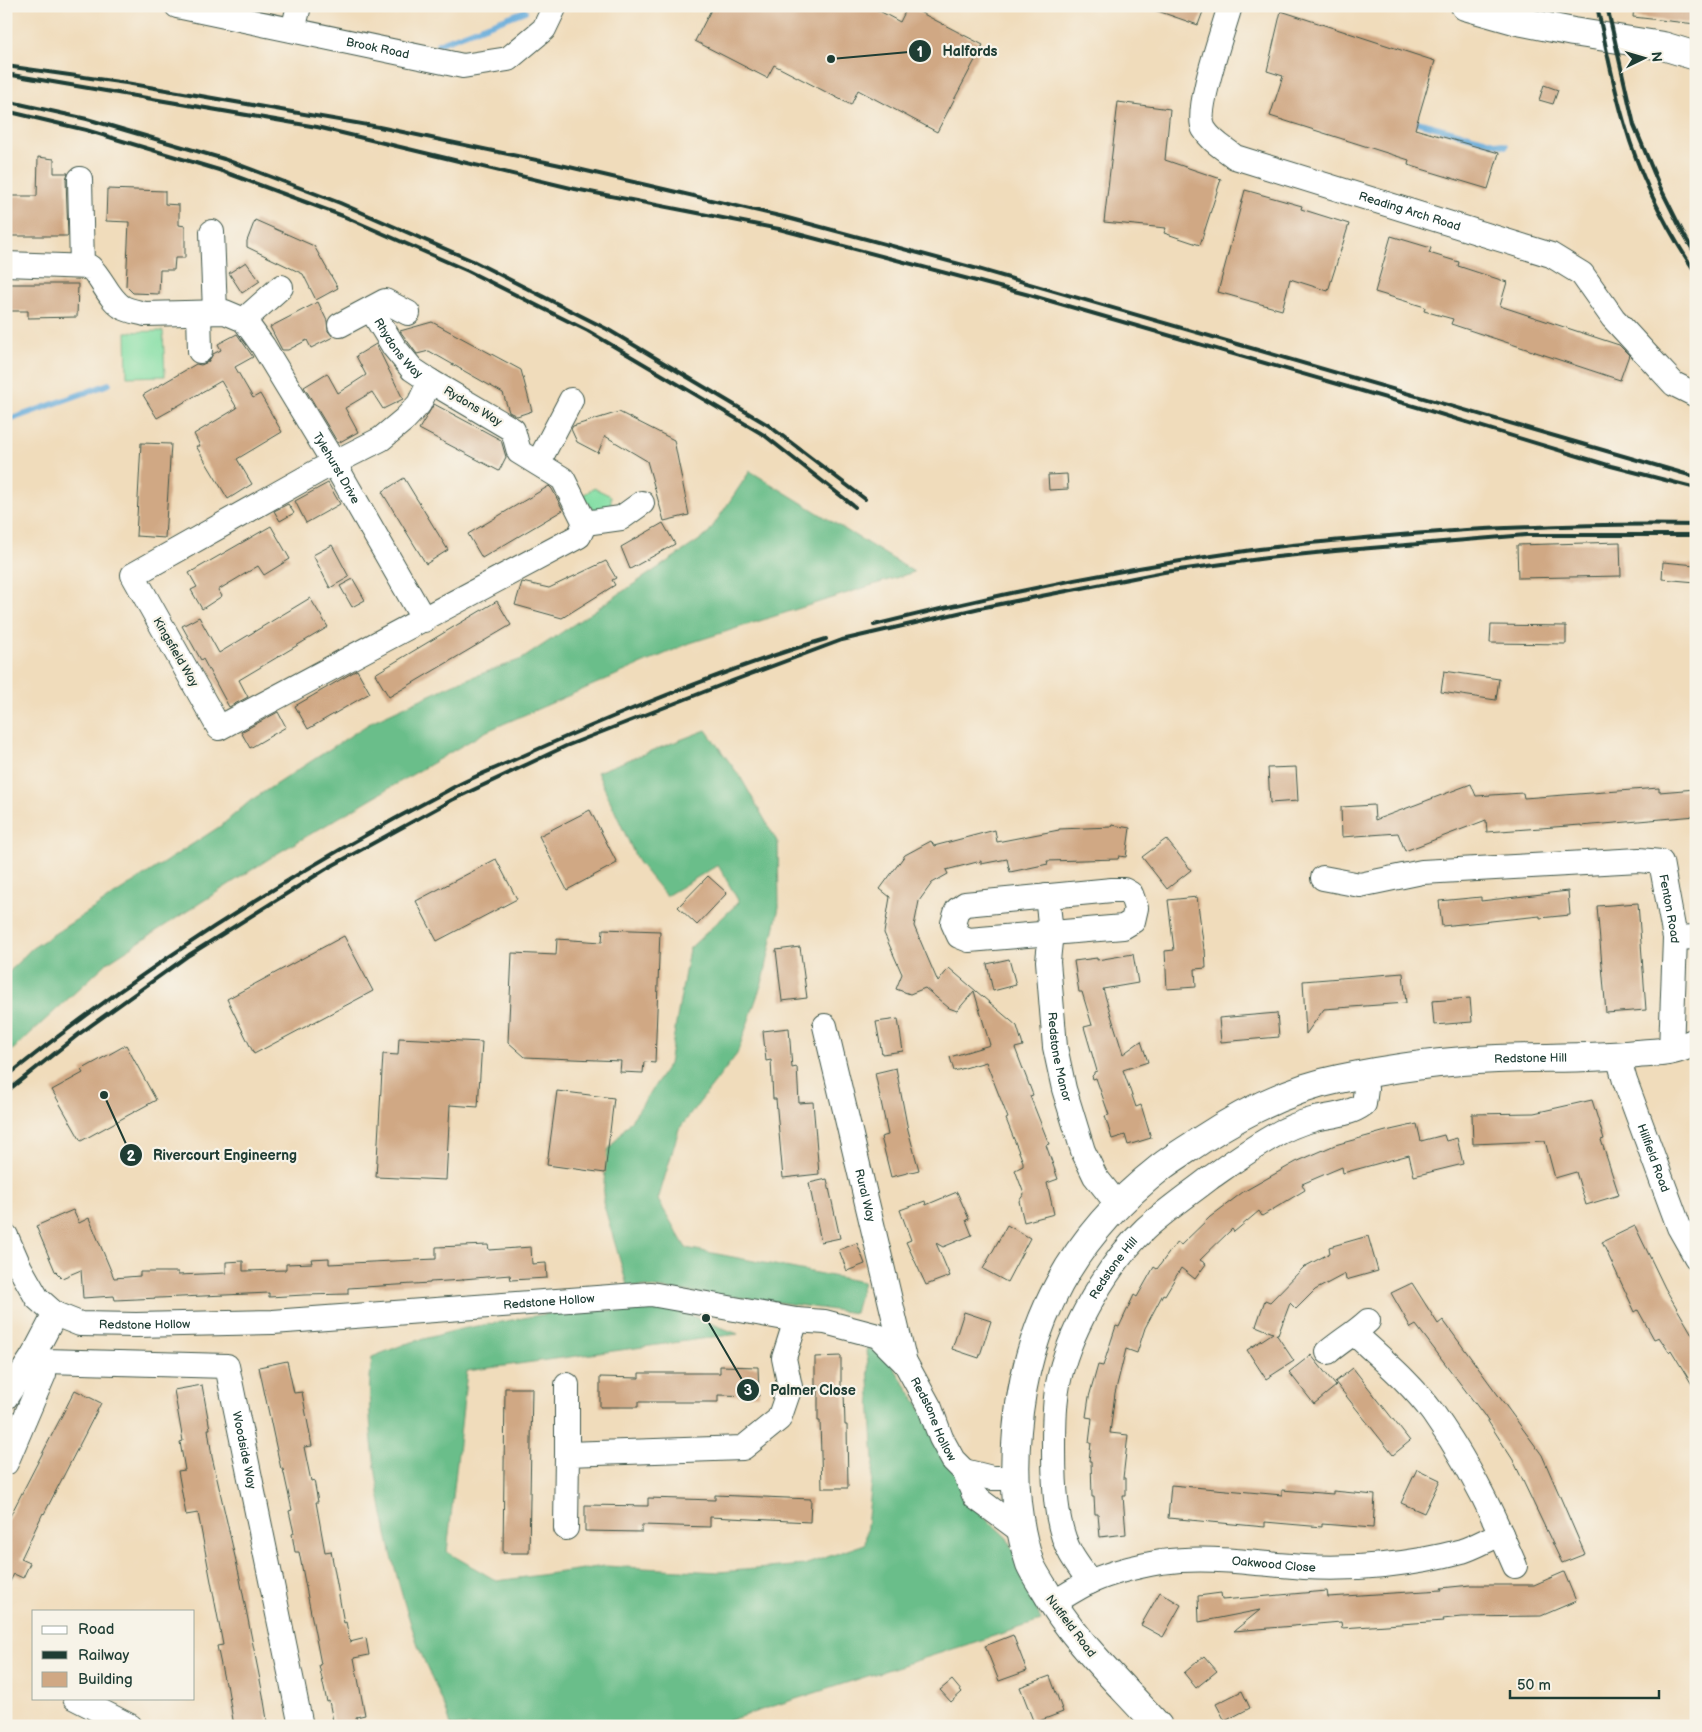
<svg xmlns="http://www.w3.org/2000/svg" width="1702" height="1732" viewBox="0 0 1702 1732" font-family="'Balsamiq Sans',sans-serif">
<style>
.green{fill:#84dfa5;stroke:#528e6c}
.forest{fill:#6bbe8a;stroke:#457e5f}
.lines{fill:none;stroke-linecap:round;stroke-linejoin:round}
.stream{stroke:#64aada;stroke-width:6}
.building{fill:#d0a884}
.minor-casing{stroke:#3e5548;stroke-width:26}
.primary-casing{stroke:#3e5548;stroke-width:30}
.minor{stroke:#fff;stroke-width:24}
.primary{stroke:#fff;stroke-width:28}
.rail{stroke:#1f3d34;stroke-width:4}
.labels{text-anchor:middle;stroke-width:4.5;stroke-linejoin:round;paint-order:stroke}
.street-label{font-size:12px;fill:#1f3d34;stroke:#f7f3e8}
.leader{fill:none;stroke:#1f3d34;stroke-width:2}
.callout-dot{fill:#1f3d34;stroke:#f7f3e8;stroke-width:2}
.mark-label{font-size:15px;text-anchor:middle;font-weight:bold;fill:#fff}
.callout-label{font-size:14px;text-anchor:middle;font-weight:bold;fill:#1f3d34;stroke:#f7f3e8;stroke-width:4.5;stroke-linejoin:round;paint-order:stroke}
</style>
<rect width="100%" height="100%" fill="#f7f3e8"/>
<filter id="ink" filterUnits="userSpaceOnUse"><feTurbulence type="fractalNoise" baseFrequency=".02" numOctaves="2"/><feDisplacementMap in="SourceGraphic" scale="10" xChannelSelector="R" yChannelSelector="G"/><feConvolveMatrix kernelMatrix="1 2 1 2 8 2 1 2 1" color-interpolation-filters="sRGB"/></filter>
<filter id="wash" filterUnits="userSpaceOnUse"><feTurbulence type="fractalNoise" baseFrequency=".0096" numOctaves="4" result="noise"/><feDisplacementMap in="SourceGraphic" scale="20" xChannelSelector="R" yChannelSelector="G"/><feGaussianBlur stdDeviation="1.12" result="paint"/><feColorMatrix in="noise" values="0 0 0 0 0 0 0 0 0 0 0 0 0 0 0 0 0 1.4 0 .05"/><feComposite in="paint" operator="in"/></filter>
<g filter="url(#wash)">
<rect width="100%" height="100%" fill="#f0dcbb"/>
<!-- green -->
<path class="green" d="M163 331 165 376 127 377 126 332Z
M594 488 611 496V512L593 510 583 495Z"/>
<!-- forest -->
<path class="forest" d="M750 471 914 572 690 643 487 731 278 853 108 962 6 1056V975L31 949 222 825 250 801 373 721 456 683 522 659 707 535Z
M706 730 741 778 778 843 779 907 764 977 737 1054 679 1129 658 1200 686 1248 863 1282 855 1313 762 1300 627 1285 603 1202 606 1153 638 1111 669 1064 689 949 739 902 718 865 666 896 638 862 597 772Z
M672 1308 738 1334 467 1371 447 1552 497 1581 605 1566 719 1572 804 1565 865 1544 874 1462 867 1348 885 1354 934 1428 974 1507 1007 1538 1026 1576 1041 1621 711 1726H451C444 1699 429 1675 419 1648 398 1589 384 1529 375 1467 370 1429 367 1395 372 1357L405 1344 461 1329 557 1312Z"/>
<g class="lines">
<!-- stream -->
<path class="stream" d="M438 44 525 11
M1417 122 1506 146
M6 421 109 384"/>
</g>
<g id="blocks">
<!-- building -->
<path class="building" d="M713 6H870L900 22 908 6 983 45 937 132 858 90 851 105 774 65 767 78 695 41Z
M1153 6H1205L1198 25 1152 9Z
M1634 6H1696V24L1633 17Z
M1281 11 1435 61 1415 129 1499 153 1488 189 1408 165 1409 160 1270 116 1283 76 1267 71Z
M1544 85 1558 90 1553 104 1539 100Z
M1118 102 1170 109 1165 160 1221 179 1200 245 1164 233 1166 228 1104 222Z
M38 157 54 159V173H68L66 179 68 236H6V196H37Z
M107 189 165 191V204L179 205V225L185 226V258H175L174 270H160L159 294 133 293 126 286 129 222 106 221Z
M1245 190 1302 206 1301 209 1349 224 1328 291 1290 279 1282 310 1218 292Z
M255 220 314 246 338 288 316 300 303 274 247 247V241Z
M1391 236 1431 248 1429 253 1459 262 1458 266 1507 282 1500 306 1619 345 1629 355 1620 380 1451 324 1453 319 1424 311 1425 307 1375 292Z
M246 262 260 281 242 293 229 273Z
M6 284H78L77 317 28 318V311H6Z
M318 302 327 321 328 331 333 337 311 348 307 340 288 350H282L270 327Z
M432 322 521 370 532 411 517 416 509 412 503 393 429 351 417 354 400 331Z
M237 334 253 357 235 367 253 398 260 394 282 432 237 459 252 484 228 499 196 446H200L194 434 237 408 221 381 174 408 173 407V409L157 418 143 395 196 364 201 365 208 362 213 354 221 350 218 344Z
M376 344 403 399 383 409 372 392 345 408 358 432 338 443 304 387 327 373 338 393 366 375 356 356Z
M434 404 501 440 506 457 499 471 419 429Z
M619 412 674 440 689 515 664 521 647 461 605 436 598 453 577 442 571 429 573 426Z
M141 443 171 444 165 538 136 536Z
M1067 474 1068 489 1049 490 1048 475Z
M404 478 448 550 426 564 382 492Z
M328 483 340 504 306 523 295 501Z
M549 486 552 489 563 510 482 558 468 534Z
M288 504 294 513 280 521 274 511Z
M663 523 675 544 630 569 621 547Z
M271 526 290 559 264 575 258 566 218 590 222 596 202 609 191 590 197 587 189 573Z
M1620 542 1621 576 1518 578 1517 545Z
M332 545 349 577 330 588 313 555Z
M606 561 616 578 612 580 615 585 562 618 515 605 522 582 549 588Z
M1663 562 1696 565V582L1662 579Z
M353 579 365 600 352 607 340 586Z
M310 598 328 627 239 680 248 697 229 707 203 659 201 660 182 626 199 617 219 653Z
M497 601 511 625 389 697 375 674Z
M1491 625 1566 626V644L1490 643Z
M357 670 370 693 308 729 295 706Z
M1444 671 1499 679 1496 700 1441 692Z
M278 712 286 727 250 748 241 732Z
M1296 767 1298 801 1270 803 1268 768Z
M1471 784 1476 796 1523 793 1524 798 1659 788V792L1696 789V816L1581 826V825L1487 832 1486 820 1405 851 1398 833 1342 837 1341 807 1374 805 1375 820Z
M590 810 617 863 567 890 539 836Z
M1112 825 1130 828 1126 857 1119 856 1118 859 1047 861 1048 864 1010 872 1007 859 981 864V861L946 870 948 874 932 883 919 901 914 926 938 982 949 968 1017 1026 1023 1046 1015 1048 1033 1095 1030 1096 1049 1144 1046 1145 1058 1179 1047 1183 1054 1214 1024 1222 1019 1201 1024 1194 1015 1170 1023 1166V1162L1006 1119 1008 1118 986 1062 954 1071 950 1057 990 1045 974 991 957 1011 949 1008 925 988 910 994 896 989 902 974 884 933 890 897 880 889 905 855 931 841 934 846 995 830 997 842 1059 830V829L1111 827Z
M1166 839 1191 870 1167 889 1142 857Z
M496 859 517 899 437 941 416 901Z
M708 876 727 893 697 925 678 907Z
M1568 891 1570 915 1540 918V916L1442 926 1439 901 1481 897V901Z
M1197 897 1204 949H1205L1206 968 1195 969 1196 987 1167 989 1165 951 1174 950 1168 900Z
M1638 903 1646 1010 1606 1013 1597 906Z
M603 929 660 931 655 1063 644 1062 643 1073 620 1072 621 1061 525 1057 508 1042 512 953 556 955 557 939 602 942Z
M344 936 373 991 254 1054 227 999Z
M800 947 807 998 782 1001 776 950Z
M1133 954 1138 983 1103 989 1123 1054 1141 1041 1148 1062 1123 1070 1136 1107 1141 1105 1151 1138 1128 1145 1125 1135 1112 1139 1105 1116 1109 1115 1096 1078 1093 1079 1092 1076 1094 1074V1072L1097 1071 1084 1027 1092 1025 1082 992H1079L1074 961 1097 958V960Z
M1009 959 1016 985 993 991 987 964Z
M1403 973 1406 1003 1324 1009 1306 1034 1303 981Z
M1470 998 1472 1022 1434 1025 1432 1001Z
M1277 1013 1279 1037 1221 1042 1219 1018Z
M898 1019 903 1051 882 1054 876 1022Z
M789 1028 792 1068 797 1067 799 1103 813 1102 819 1174 783 1178 776 1099H773L771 1060 766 1061 763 1031Z
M399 1038 482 1042 478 1107 450 1105 446 1180 376 1177 383 1054 398 1055Z
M126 1045 156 1100 81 1141 52 1090 83 1073 81 1070Z
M896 1068 908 1130 919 1170 891 1177 881 1137 888 1135 875 1073Z
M557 1091 614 1098 605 1173 547 1165Z
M1592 1100 1604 1139 1601 1140 1619 1195 1586 1205 1576 1172 1555 1178 1545 1141 1473 1144 1472 1114 1534 1113Z
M1417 1124 1421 1141 1444 1135 1446 1141 1457 1138 1463 1164 1414 1176 1409 1155 1343 1173 1342 1167 1302 1184 1305 1190 1262 1216 1259 1211 1234 1232 1232 1229 1200 1260 1206 1264 1195 1279 1181 1268 1165 1295 1163 1294 1145 1328 1137 1353 1126 1349 1115 1393 1110 1433 1128 1435 1123 1478H1126V1496H1123L1126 1534 1100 1537 1098 1514H1095L1094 1497H1092L1091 1461H1089L1091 1443H1089L1092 1418 1086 1417 1089 1397 1098 1365 1103 1366 1116 1326 1119 1327 1134 1295 1137 1297 1154 1267 1157 1269 1177 1242 1181 1245 1210 1217 1243 1192 1296 1162 1335 1145 1386 1131Z
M827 1179 840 1238 821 1242 809 1183Z
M957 1192 969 1219 966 1220 972 1235 943 1247 936 1243 950 1276 926 1285 906 1242 911 1240 900 1210 925 1201 926 1205Z
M73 1210 79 1223 89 1218 114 1278 140 1276V1272H178V1275L226 1273V1262L243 1261V1271L286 1270V1264L312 1263 311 1259 329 1258V1264L436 1259V1247L488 1245 489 1250 531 1247 532 1264 546 1263 547 1278 511 1280 510 1275 463 1279V1280L430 1282V1283L348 1288V1294L304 1295 269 1297V1293L115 1300 114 1296 83 1298 81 1270 62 1278 55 1271 36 1226Z
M1007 1225 1030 1238 1007 1282 983 1269Z
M1635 1226 1665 1288 1696 1341V1391L1671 1350 1669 1352 1659 1337 1654 1339 1638 1310 1635 1312 1602 1242Z
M1368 1236 1378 1271 1346 1280 1345 1274 1315 1290 1296 1309 1290 1303 1278 1335 1276 1334 1294 1361 1266 1379 1247 1350 1273 1333 1256 1326 1265 1300 1270 1302 1304 1267 1330 1253 1329 1247Z
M857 1243 865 1264 847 1271 839 1250Z
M1412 1283 1438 1324 1443 1320 1542 1455 1585 1554 1562 1563 1513 1460 1484 1415 1416 1325 1411 1328 1391 1293Z
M964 1312 991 1321 979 1358 952 1349Z
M1311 1355 1336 1386 1314 1404 1289 1372Z
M841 1356V1391H844L845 1425H847L848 1488H822L820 1421H818V1386H815V1357Z
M287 1361 294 1393 302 1392 312 1446 304 1447 311 1481 314 1480 318 1502H316L325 1552 331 1551 344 1623 346 1622 350 1642 366 1638 369 1655 354 1658 365 1715 356 1717 358 1726H334L329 1701 327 1702 319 1665 321 1664 299 1552H295L292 1534 294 1533 289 1511 292 1510 283 1469H281L274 1437 259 1367Z
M720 1366 758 1367 759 1396 718 1395V1402H638V1407H600V1377L639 1378V1373H720Z
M1353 1368 1410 1441 1393 1455 1335 1382Z
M202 1385 210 1429H208L212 1457 239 1574 263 1695 268 1726H234L227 1684H225L217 1646 223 1645 198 1513 186 1515 178 1471 185 1470 180 1442 183 1441 174 1390Z
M505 1388H532L529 1553H503Z
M75 1390 101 1403 44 1514 43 1513 21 1559 30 1563 23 1578 14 1574 6 1589V1524Z
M1417 1469 1440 1480 1424 1513 1401 1503Z
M1171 1485 1282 1495V1490L1333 1494V1491L1375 1495 1373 1528 1322 1524V1527L1265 1522V1527L1168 1518Z
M715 1495 811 1499 810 1522 710 1517V1527L642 1525V1532L585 1531V1505L648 1506V1498L715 1500Z
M1564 1572 1576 1601 1541 1616 1461 1617 1443 1619 1444 1621 1342 1628 1341 1622 1234 1631 1260 1610 1199 1622 1198 1596 1221 1593 1222 1600 1327 1591 1328 1597 1442 1590 1441 1588 1471 1585H1534Z
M1160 1592 1181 1605 1163 1637 1141 1625Z
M1013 1635 1027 1671 999 1681 985 1646Z
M1204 1656 1217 1671 1196 1688 1184 1673Z
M1050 1676 1063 1712 1034 1723 1020 1687Z
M952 1680 962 1692 951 1702 940 1690Z
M1242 1691 1250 1708 1225 1721 1216 1704Z"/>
</g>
</g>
<g filter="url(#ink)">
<use href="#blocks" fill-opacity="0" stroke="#3e5548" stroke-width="1"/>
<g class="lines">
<defs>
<g id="minor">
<path id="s1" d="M177 6 463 66 508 59 544 29 555 6"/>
<path id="s2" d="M1230 6C1224 28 1194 111 1204 129 1211 141 1224 148 1235 157L1551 255 1582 274 1613 318 1647 355 1674 384 1696 395"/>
<path d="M293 30 299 6"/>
<path d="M80 179 82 266"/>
<path d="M212 232 215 312"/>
<path id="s3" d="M6 264 90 267C102 278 108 298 122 307 129 311 138 312 145 314L225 312 244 320 263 346 334 463 424 620"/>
<path id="s4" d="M371 309 394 347 412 369 430 381"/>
<path d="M199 313 200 351"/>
<path d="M244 320 281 287"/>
<path d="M340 325 385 301 408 313"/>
<path d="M430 381 513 430 519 452 563 479 585 523 579 536 219 728 133 575 318 471 381 439 405 419 419 404Z"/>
<path d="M538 463 571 400"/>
<path d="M585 523 621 518 642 503"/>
<path id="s5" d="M1323 878 1360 885 1422 872 1639 860 1661 862 1675 938 1671 1051"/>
<path d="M1112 890H1124L1131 894 1136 908 1133 921 1123 927 969 940 959 936 953 923 957 910 965 904Z"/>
<path id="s6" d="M1047 896 1051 932 1048 961 1055 1047 1064 1089 1083 1151 1095 1176 1118 1205"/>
<path d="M1675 938 1696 937"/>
<path id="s7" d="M825 1026 905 1363"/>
<path id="s8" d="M1618 1056 1625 1081 1679 1227 1696 1257"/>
<path id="s9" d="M6 1236 20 1268 37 1298 55 1314 80 1324 136 1325 273 1322 651 1294 796 1320 825 1322 878 1336 906 1364 930 1408 941 1438 953 1460 964 1471 975 1497 1021 1531"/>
<path d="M1328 1352C1341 1341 1355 1333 1368 1321"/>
<path id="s10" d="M33 1356 45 1361 227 1366 301 1726"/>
<path d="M6 1397 33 1356 55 1314"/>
<path d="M567 1454V1385"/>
<path d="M6 1463 44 1374 45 1361"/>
<path d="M964 1471 992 1478H1015"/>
<path d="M566 1528 567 1454 743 1448 779 1419 790 1387 784 1358 796 1320"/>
<path d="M1501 1534 1515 1566"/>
<path id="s11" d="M1090 1582C1084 1573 1076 1563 1071 1554 1055 1526 1054 1482 1054 1450 1054 1427 1054 1398 1060 1375 1072 1327 1108 1264 1145 1229 1165 1211 1188 1195 1210 1178 1230 1164 1249 1150 1270 1138 1283 1130 1299 1123 1315 1119 1333 1115 1349 1115 1364 1104L1366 1089 1364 1074"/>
<path id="s12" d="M1052 1604C1065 1596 1078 1587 1092 1581 1113 1572 1138 1566 1161 1562 1210 1555 1256 1564 1304 1567 1355 1570 1414 1564 1462 1551 1475 1547 1488 1539 1501 1534 1482 1491 1460 1451 1433 1413 1411 1383 1382 1359 1355 1334"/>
<path d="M75 1698 130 1726"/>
</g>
<g id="primary">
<path d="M1465 6 1518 21 1573 32 1663 46 1696 56"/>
<path id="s13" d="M1158 1726C1119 1682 1074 1642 1045 1590 1040 1582 1034 1573 1030 1564 1016 1522 1013 1475 1017 1431 1026 1321 1073 1236 1161 1167 1174 1157 1188 1149 1201 1140 1244 1112 1289 1089 1339 1079 1391 1068 1444 1061 1497 1059 1543 1057 1590 1059 1637 1054 1648 1053 1661 1053 1673 1050 1681 1048 1688 1045 1696 1042"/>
</g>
</defs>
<!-- minor casing -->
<use href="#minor" class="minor-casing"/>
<!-- primary casing -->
<use href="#primary" class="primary-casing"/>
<!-- minor -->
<use href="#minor" class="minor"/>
<!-- primary -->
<use href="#primary" class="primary"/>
<!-- rail -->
<path class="rail" d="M1597 6C1606 46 1613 86 1625 125 1640 177 1666 228 1696 273
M1607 6 1634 125 1659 185 1684 235 1696 255
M6 66 126 83 379 127 565 166 784 217 978 269 1696 477
M6 74 317 127 575 189 779 229 1033 296 1417 407 1611 466 1696 488
M6 101 87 119 224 159 340 203 473 261 607 329 768 425 865 499
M6 111 86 130 219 170 343 216 468 271 588 331 764 435 855 507
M874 625C1001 593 1129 567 1259 549 1328 540 1397 535 1466 530 1543 526 1619 523 1696 525
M6 1077C143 967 292 872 447 791 466 780 487 772 507 763 547 745 587 727 627 711 693 684 758 659 826 639
M6 1092 79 1034 189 955 326 869 452 800 566 746 724 684 842 640 980 608 1164 572 1267 558 1335 551 1526 535H1696"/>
</g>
</g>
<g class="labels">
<!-- street labels -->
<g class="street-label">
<text dy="4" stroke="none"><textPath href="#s1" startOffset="205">Brook Road</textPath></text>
<text dy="4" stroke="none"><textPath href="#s2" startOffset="352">Reading Arch Road</textPath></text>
<text dy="4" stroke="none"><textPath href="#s4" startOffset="48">Rhydons Way</textPath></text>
<text transform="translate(473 406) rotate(31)" y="4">Rydons Way</text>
<text dy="4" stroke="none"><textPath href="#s3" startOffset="435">Tylehurst Drive</textPath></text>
<text transform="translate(176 652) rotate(60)" y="4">Kingsfield Way</text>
<text dy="4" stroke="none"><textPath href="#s5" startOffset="388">Fenton Road</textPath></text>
<text dy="4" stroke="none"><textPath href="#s6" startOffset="162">Redstone Manor</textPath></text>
<text dy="4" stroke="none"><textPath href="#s13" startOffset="1045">Redstone Hill</textPath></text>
<text dy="4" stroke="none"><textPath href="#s8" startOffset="108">Hillfield Road</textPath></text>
<text dy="4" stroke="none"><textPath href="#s7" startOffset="174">Rural Way</textPath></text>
<text dy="4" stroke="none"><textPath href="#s11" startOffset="336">Redstone Hill</textPath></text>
<text dy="4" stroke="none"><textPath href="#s9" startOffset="590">Redstone Hollow</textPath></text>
<text dy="4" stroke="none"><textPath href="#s9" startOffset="185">Redstone Hollow</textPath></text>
<text dy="4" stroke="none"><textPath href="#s9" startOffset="1025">Redstone Hollow</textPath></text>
<text dy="4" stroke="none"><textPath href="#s10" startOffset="281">Woodside Way</textPath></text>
<text dy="4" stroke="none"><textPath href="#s12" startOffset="231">Oakwood Close</textPath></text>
<text transform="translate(1071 1626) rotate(53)" y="4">Nutfield Road</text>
</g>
</g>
<!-- callouts -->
<path class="leader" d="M831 59L920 51M104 1095L131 1155M706 1318L748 1390"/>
<g class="callout-dot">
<circle cx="831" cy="59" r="5"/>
<circle cx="104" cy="1095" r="5"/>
<circle cx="706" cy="1318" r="5"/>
<circle cx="920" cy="51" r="12"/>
<circle cx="131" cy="1155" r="12"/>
<circle cx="748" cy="1390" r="12"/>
</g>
<g class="mark-label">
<text x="920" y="57">1</text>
<text x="131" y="1161">2</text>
<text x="748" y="1395">3</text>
</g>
<g class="callout-label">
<text x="970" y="56">Halfords</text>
<text x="225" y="1160">Rivercourt Engineerng</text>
<text x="813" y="1395">Palmer Close</text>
</g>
<!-- margin -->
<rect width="1702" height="1732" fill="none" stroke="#f7f3e8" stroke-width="25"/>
<!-- legend -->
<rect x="32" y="1610" width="162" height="90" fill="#f7f3e8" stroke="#a1aaa0"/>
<rect x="42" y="1626" width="25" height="8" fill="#ffffff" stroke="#a1aaa0"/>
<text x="78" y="1634" font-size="15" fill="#1f3d34">Road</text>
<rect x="42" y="1651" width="25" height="8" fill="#1f3d34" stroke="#a1aaa0"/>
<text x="78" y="1660" font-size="15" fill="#1f3d34">Railway</text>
<rect x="42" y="1672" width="25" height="15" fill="#d0a884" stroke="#a1aaa0"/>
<text x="78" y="1684" font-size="15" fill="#1f3d34">Building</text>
<!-- north arrow -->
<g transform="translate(1644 58) rotate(85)" stroke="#f7f3e8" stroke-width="4" paint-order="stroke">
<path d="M0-4L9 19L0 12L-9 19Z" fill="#1f3d34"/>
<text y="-8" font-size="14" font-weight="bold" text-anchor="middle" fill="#1f3d34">N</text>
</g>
<!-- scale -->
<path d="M1510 1690v8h149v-8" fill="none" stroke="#1f3d34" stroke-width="2.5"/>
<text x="1517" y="1690" font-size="15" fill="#1f3d34" stroke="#f7f3e8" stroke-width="4" paint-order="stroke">50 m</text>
</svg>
